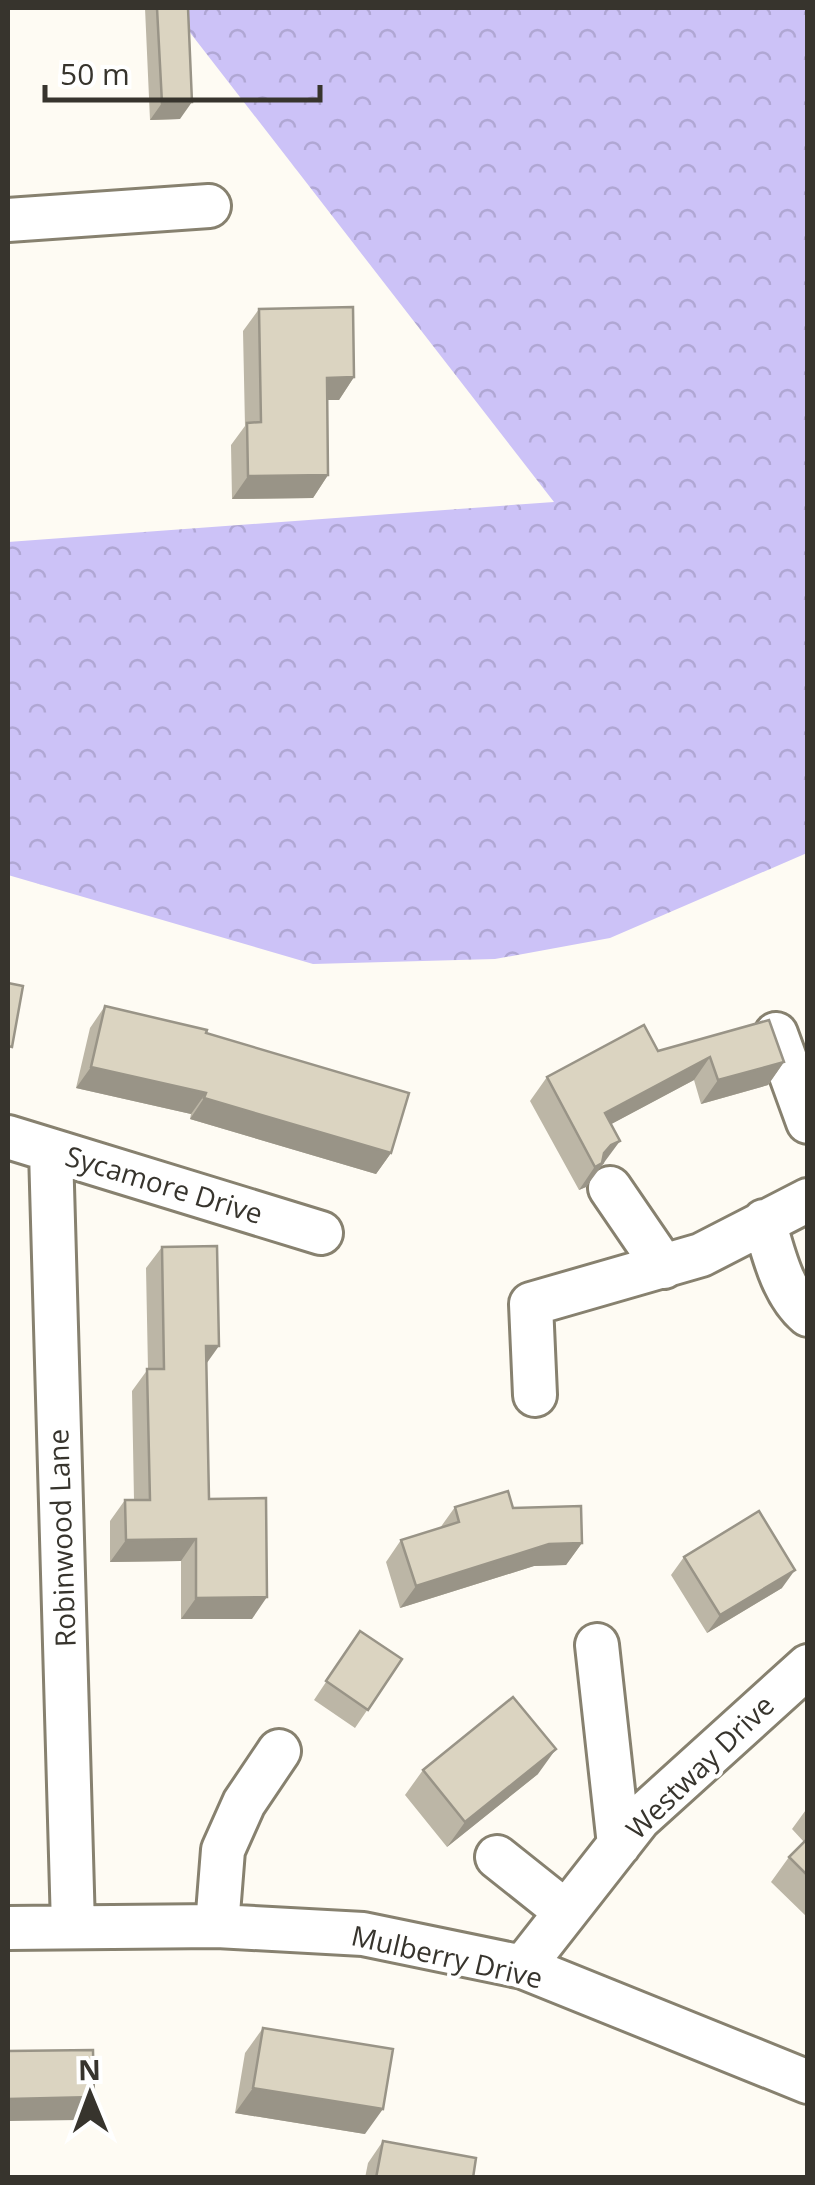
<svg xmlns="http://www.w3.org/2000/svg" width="815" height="2185" viewBox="0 0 815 2185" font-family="'Open Sans',sans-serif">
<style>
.forest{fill:url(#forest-crowns)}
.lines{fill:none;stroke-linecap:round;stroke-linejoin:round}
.minor-casing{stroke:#87816f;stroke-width:48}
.minor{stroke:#fff;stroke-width:42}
.wall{fill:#bcb6a6}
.shaded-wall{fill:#999487}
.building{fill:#dbd4c1;stroke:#999487;stroke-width:2.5}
.labels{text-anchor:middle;stroke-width:8;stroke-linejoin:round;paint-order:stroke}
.street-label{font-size:28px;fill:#37342d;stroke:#fff}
</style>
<defs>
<pattern id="forest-crowns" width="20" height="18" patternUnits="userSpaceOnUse" patternTransform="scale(2.5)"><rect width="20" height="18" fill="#ccc2f7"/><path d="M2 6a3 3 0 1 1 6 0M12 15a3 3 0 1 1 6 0" fill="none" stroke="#b0a7d4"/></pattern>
</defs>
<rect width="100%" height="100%" fill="#fefbf3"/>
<!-- forest -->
<path class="forest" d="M171 8H807V853L610 938 495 959 313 964 8 875V542L554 502Z"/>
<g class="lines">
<defs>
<path id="minor" d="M8 220 209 206
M776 1034 808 1122
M8 1137 321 1233
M51 1151 73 1926
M610 1188 664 1267
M764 1221C773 1252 782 1293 808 1315
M535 1395 531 1304 701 1255 808 1200
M597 1645 619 1845
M497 1857 566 1912
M217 1926 223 1850 244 1803 279 1751
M8 1928 217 1926 363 1934 523 1967 808 2082
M523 1967 639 1819 808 1666"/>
</defs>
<!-- minor casing -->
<use href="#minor" class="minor-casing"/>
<!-- minor -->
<use href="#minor" class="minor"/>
</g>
<!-- wall -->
<path class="wall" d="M145 8H188L180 119 150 120Z
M259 309 354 377 339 400H327L328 475 313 498 232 499 231 445 245 426 243 331Z
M105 1006 206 1033 391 1153 376 1174 190 1119 191 1114 76 1088 90 1028Z
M658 1051 784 1062 768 1085 701 1104 694 1080 611 1124 604 1164 600 1166 586 1187 579 1190 530 1101 547 1077Z
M162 1247 206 1364 209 1499 252 1619H181V1561L110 1562V1521L125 1500H134L132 1391 148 1369 146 1268Z
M455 1507 513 1508 582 1543 566 1565 534 1566 400 1608 386 1562 401 1540 440 1528Z
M684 1557 782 1588 707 1633 671 1575Z
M360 1631 402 1659 355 1728 314 1700Z
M423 1770 538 1774 447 1847 405 1795Z
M808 1807V1918L771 1882 789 1857 804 1842 792 1829Z
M263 2028 365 2134 235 2113 245 2053Z
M383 2141 473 2178H365L368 2163Z"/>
<!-- shaded-wall -->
<path class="shaded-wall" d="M192 102 180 119 150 120 162 103Z
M354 377 339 400H311L327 378Z
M328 475 313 498 232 499 248 476Z
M710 1057 694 1080 589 1136 605 1113Z
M784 1062 768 1085 701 1104 718 1080Z
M91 1067 206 1093 191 1114 76 1088Z
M204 1098 391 1153 376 1174 190 1119Z
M620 1141 586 1187 579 1190 604 1153 611 1145Z
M206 1346H219L204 1367Z
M196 1539 181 1561 110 1562 126 1540Z
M582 1543 566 1565 534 1566 400 1608 416 1586 549 1544Z
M795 1570 782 1588 707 1633 720 1615Z
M267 1597 252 1619H181L196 1598Z
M556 1749 538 1774 447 1847 465 1822Z
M253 2088 383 2109 365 2134 235 2113Z
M94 2097 79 2120 8 2121V2099Z"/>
<!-- building -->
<path class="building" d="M157 8H188L192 102 162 103Z
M353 307 354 377 327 378 328 475 248 476 247 423 261 422 259 309Z
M8 983 23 986 12 1047 8 1046Z
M105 1006 207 1030 206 1033 409 1093 391 1153 204 1098 206 1093 91 1067Z
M769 1020 784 1062 718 1080 710 1057 605 1113 620 1141 611 1145 604 1153 602 1163 595 1167 547 1077 644 1025 658 1051Z
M217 1246 219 1346H206L209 1499 266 1498 267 1597 196 1598V1539L126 1540 125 1500H150L147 1369H164L162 1247Z
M508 1491 513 1508 581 1506 582 1543 549 1544 416 1586 401 1540 459 1522 455 1507Z
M759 1511 795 1570 720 1615 684 1557Z
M360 1631 402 1659 368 1710 326 1681Z
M513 1697 556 1749 465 1822 423 1770Z
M808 1838V1876L789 1857Z
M263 2028 393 2049 383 2109 253 2088Z
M93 2050 94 2097 8 2099V2051Z
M383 2141 476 2158 473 2178H376Z"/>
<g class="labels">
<!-- street labels -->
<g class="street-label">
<text transform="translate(164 1185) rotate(17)" y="10">Sycamore Drive</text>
<text transform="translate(62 1538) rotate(-92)" y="10">Robinwood Lane</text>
<text transform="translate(700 1767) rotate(-44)" y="10">Westway Drive</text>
<text transform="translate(447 1957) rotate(13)" y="10">Mulberry Drive</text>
</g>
</g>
<!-- border -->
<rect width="815" height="2185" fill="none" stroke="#37342d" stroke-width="20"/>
<!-- north arrow -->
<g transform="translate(90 2095) rotate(359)" stroke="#ffffff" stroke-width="8" paint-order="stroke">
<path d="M0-8L18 38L0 25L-18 38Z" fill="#37342d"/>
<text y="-15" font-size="28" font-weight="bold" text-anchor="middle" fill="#37342d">N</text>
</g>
<!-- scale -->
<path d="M45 85v15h275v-15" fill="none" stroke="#37342d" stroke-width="5"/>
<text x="60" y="85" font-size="30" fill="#37342d" stroke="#ffffff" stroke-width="8" paint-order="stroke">50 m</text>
</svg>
